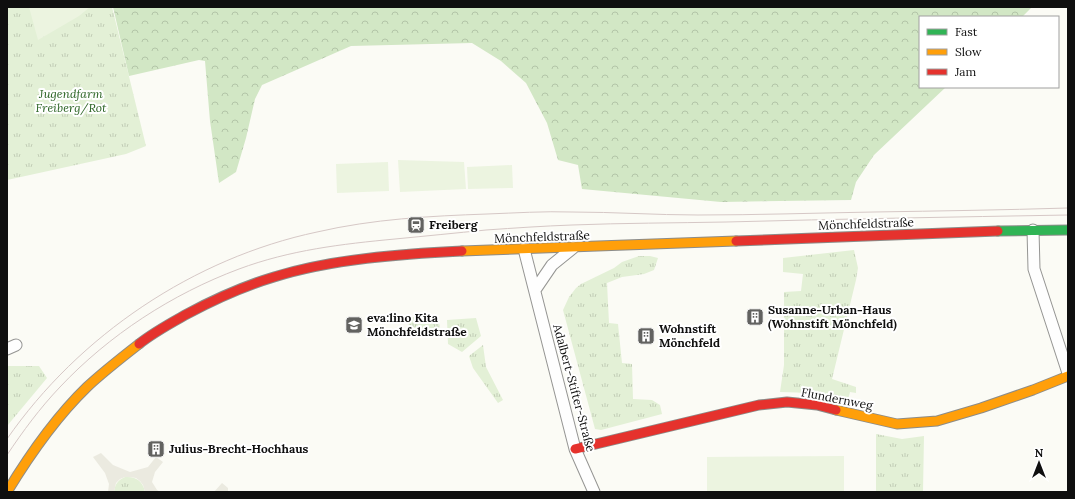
<svg xmlns="http://www.w3.org/2000/svg" width="1075" height="499" viewBox="0 0 1075 499" font-family="Lora,serif">
<style>
.grass{fill:url(#grass-tufts)}
.forest{fill:url(#forest-crowns)}
.pitch{fill:#ecf4e0}
.plaza{fill:#ebeae0}
.lines{fill:none;stroke-linecap:round;stroke-linejoin:round}
.street-casing{stroke:#959593;stroke-width:13}
.fast-casing{stroke:#8c8c89;stroke-width:11}
.slow-casing{stroke:#8c8c89;stroke-width:11}
.jam-casing{stroke:#8c8c89;stroke-width:11}
.street{stroke:#fefefe;stroke-width:11}
.fast{stroke:#30b455;stroke-width:9}
.slow{stroke:#ff9f0a;stroke-width:9}
.jam{stroke:#e5322d;stroke-width:9}
.tram{stroke:#d6c8c6;stroke-width:1}
.labels{text-anchor:middle;stroke-width:4;stroke-linejoin:round;paint-order:stroke}
.park-label{font-size:12px;font-style:italic;fill:#2a6323;stroke:#fff}
.street-label{font-size:12px;fill:#0f0f0f;stroke:#fff}
.poi-label{font-size:12px;font-weight:bold;fill:#0f0f0f;stroke:#fff;text-anchor:start}
</style>
<defs>
<pattern id="grass-tufts" width="24" height="20" patternUnits="userSpaceOnUse"><rect width="24" height="20" fill="#e3f0d6"/><path d="M3 7l-1-3M5 7V3M7 7l1-3M15 17l-1-3M17 17v-4M19 17l1-3" fill="none" stroke="#c2cdb6"/></pattern>
<pattern id="forest-crowns" width="20" height="18" patternUnits="userSpaceOnUse"><rect width="20" height="18" fill="#d2e7c5"/><path d="M2 6a3 3 0 1 1 6 0M12 15a3 3 0 1 1 6 0" fill="none" stroke="#b3c5a8"/></pattern>
</defs>
<rect width="100%" height="100%" fill="#fbfbf5"/>
<!-- grass -->
<path class="grass" d="M7 7H112L146 146 126 154 7 180Z
M854 250 858 268 856 280 832 379 856 387V393L850 392 848 400C825 395 803 392 780 392L784 365V292L801 291 803 274 783 272V258Z
M639 256H650L658 258 654 270 644 274 622 277 607 283 609 323 618 324 622 363 632 364 633 399 652 400 660 405 662 414 601 430 595 429 563 310 569 297 576 288 581 284 614 268 622 262Z
M400 315 439 321 440 338 421 332 398 318Z
M476 318 481 336 462 352 448 344 447 320Z
M483 345 486 367 503 400 498 403 473 368 469 356Z
M7 366H39L47 378 7 426Z
M876 434 902 439 924 436 923 492H876Z
M125 477C136 476 143 481 145 492H114C115 484 118 480 125 477Z"/>
<!-- forest -->
<path class="forest" d="M113 7H1032L1022 17H920V87H946L874 155 856 182 851 200 721 202 582 189 578 165 558 160 547 123 526 83 501 61 472 43 351 46 262 85 255 99 246 138 236 172 219 183 210 121 205 61 199 60 129 76Z"/>
<!-- pitch -->
<path class="pitch" d="M29 7H90L79 16 38 40Z
M398 160 464 162 466 189 400 192Z
M388 162 389 191 337 193 336 164Z
M512 165 513 188 468 189 467 167Z
M844 456V492H707V457Z"/>
<!-- plaza -->
<path class="plaza" d="M101 453 113 465 130 472 148 467 156 457 163 462 155 472 152 482 157 490 160 492H145L143 485 140 481 136 478 130 477H125L120 479 116 483 114 492H108L109 484 105 473 93 457Z
M222 483 228 488V492H214Z"/>
<g class="lines">
<defs>
<path id="street" d="M1033 230 1034 269 1068 373
M524 249 575 449 594 492
M535 290 552 265 573 248
M7 349 16 345"/>
<path id="fast" d="M998 231 1068 230"/>
<path id="slow" d="M462 251 736 241
M836 410 897 424 937 421 981 408 1033 390 1068 376
M7 492C30 454 55 418 87 387 103 372 121 358 139 344"/>
<path id="jam" d="M736 241 998 231
M139 344C154 332 171 323 187 314 215 299 244 286 274 277 332 259 401 254 462 251
M575 449 759 405 787 402 817 405 836 410"/>
</defs>
<!-- street casing -->
<use href="#street" class="street-casing"/>
<!-- fast casing -->
<use href="#fast" class="fast-casing"/>
<!-- slow casing -->
<use href="#slow" class="slow-casing"/>
<!-- jam casing -->
<use href="#jam" class="jam-casing"/>
<!-- street -->
<use href="#street" class="street"/>
<!-- fast -->
<use href="#fast" class="fast"/>
<!-- slow -->
<use href="#slow" class="slow"/>
<!-- jam -->
<use href="#jam" class="jam"/>
<!-- tram -->
<path class="tram" d="M7 439C79 335 194 258 317 232 373 219 430 216 487 214 515 213 544 211 572 212 614 212 656 215 698 215 757 215 815 213 874 212 939 211 1003 210 1068 208
M7 455C23 431 40 408 60 387 109 335 172 294 239 269 290 250 342 244 395 239 426 236 456 233 486 230 515 228 543 226 572 225 623 223 674 223 726 222 840 219 954 217 1068 215"/>
</g>
<!-- icons -->
<defs>
<symbol id="station-square" viewBox="-11 -11 22 22"><rect x="-9" y="-9" width="18" height="18" rx="4" fill="#626260" stroke="#fff"/><path d="M-3-6H3Q5-6 5-4V2Q5 4 3 4L4.5 6H3L1.5 4h-3L-3 6H-4.5L-3 4Q-5 4-5 2V-4Q-5-6-3-6ZM-3.5-4v3h7v-3ZM-3.5 1v1.5H-2V1ZM2 1v1.5H3.5V1Z" fill="#fff"/></symbol>
<symbol id="building-square" viewBox="-11 -11 22 22"><rect x="-9" y="-9" width="18" height="18" rx="4" fill="#626260" stroke="#fff"/><path d="M-4-6H4V6H1V3H-1V6H-4ZM-2.5-4.3h1.7v1.8h-1.7ZM.8-4.3h1.7v1.8H.8ZM-2.5-1h1.7V.8h-1.7ZM.8-1h1.7V.8H.8Z" fill="#fff"/></symbol>
<symbol id="school-square" viewBox="-11 -11 22 22"><rect x="-9" y="-9" width="18" height="18" rx="4" fill="#626260" stroke="#fff"/><path d="M0-5L7-2L0 1L-7-2ZM-4 1L0 2.5L4 1V4Q0 6-4 4Z" fill="#fff"/></symbol>
</defs>
<g fill-rule="evenodd">
<use href="#station-square" x="406" y="215" width="20" height="20"/>
<use href="#building-square" x="745" y="307" width="20" height="20"/>
<use href="#school-square" x="344" y="315" width="20" height="20"/>
<use href="#building-square" x="636" y="326" width="20" height="20"/>
<use href="#building-square" x="146" y="439" width="20" height="20"/>
</g>
<g class="labels">
<!-- park labels -->
<g class="park-label">
<text x="71" y="98">Jugendfarm<tspan x="71" dy="14">Freiberg/Rot</tspan></text>
</g>
<!-- street labels -->
<g class="street-label">
<text transform="translate(866 224) rotate(-2)" y="4">Mönchfeldstraße</text>
<text transform="translate(542 237) rotate(-2)" y="4">Mönchfeldstraße</text>
<text transform="translate(574 388) rotate(75)" y="4">Adalbert-Stifter-Straße</text>
<text transform="translate(837 399) rotate(11)" y="4">Flundernweg</text>
</g>
<!-- poi labels -->
<g class="poi-label">
<text x="429" y="229">Freiberg</text>
<text x="768" y="314">Susanne-Urban-Haus<tspan x="768" dy="14">(Wohnstift Mönchfeld)</tspan></text>
<text x="367" y="322">eva:lino Kita<tspan x="367" dy="14">Mönchfeldstraße</tspan></text>
<text x="659" y="333">Wohnstift<tspan x="659" dy="14">Mönchfeld</tspan></text>
<text x="169" y="453">Julius-Brecht-Hochhaus</text>
</g>
</g>
<!-- border -->
<rect width="1075" height="499" fill="none" stroke="#0f0f0f" stroke-width="16"/>
<!-- legend -->
<rect x="919" y="16" width="140" height="72" fill="#ffffff" stroke="#9f9f9f"/>
<rect x="927" y="29" width="20" height="6" fill="#30b455" stroke="#9f9f9f"/>
<text x="955" y="36" font-size="12" fill="#0f0f0f">Fast</text>
<rect x="927" y="49" width="20" height="6" fill="#ff9f0a" stroke="#9f9f9f"/>
<text x="955" y="56" font-size="12" fill="#0f0f0f">Slow</text>
<rect x="927" y="69" width="20" height="6" fill="#e5322d" stroke="#9f9f9f"/>
<text x="955" y="76" font-size="12" fill="#0f0f0f">Jam</text>
<!-- north arrow -->
<g transform="translate(1039 463)" stroke="#ffffff" stroke-width="3" paint-order="stroke">
<path d="M0-3L7 15L0 10L-7 15Z" fill="#0f0f0f"/>
<text y="-6" font-size="11" font-weight="bold" text-anchor="middle" fill="#0f0f0f">N</text>
</g>
</svg>
